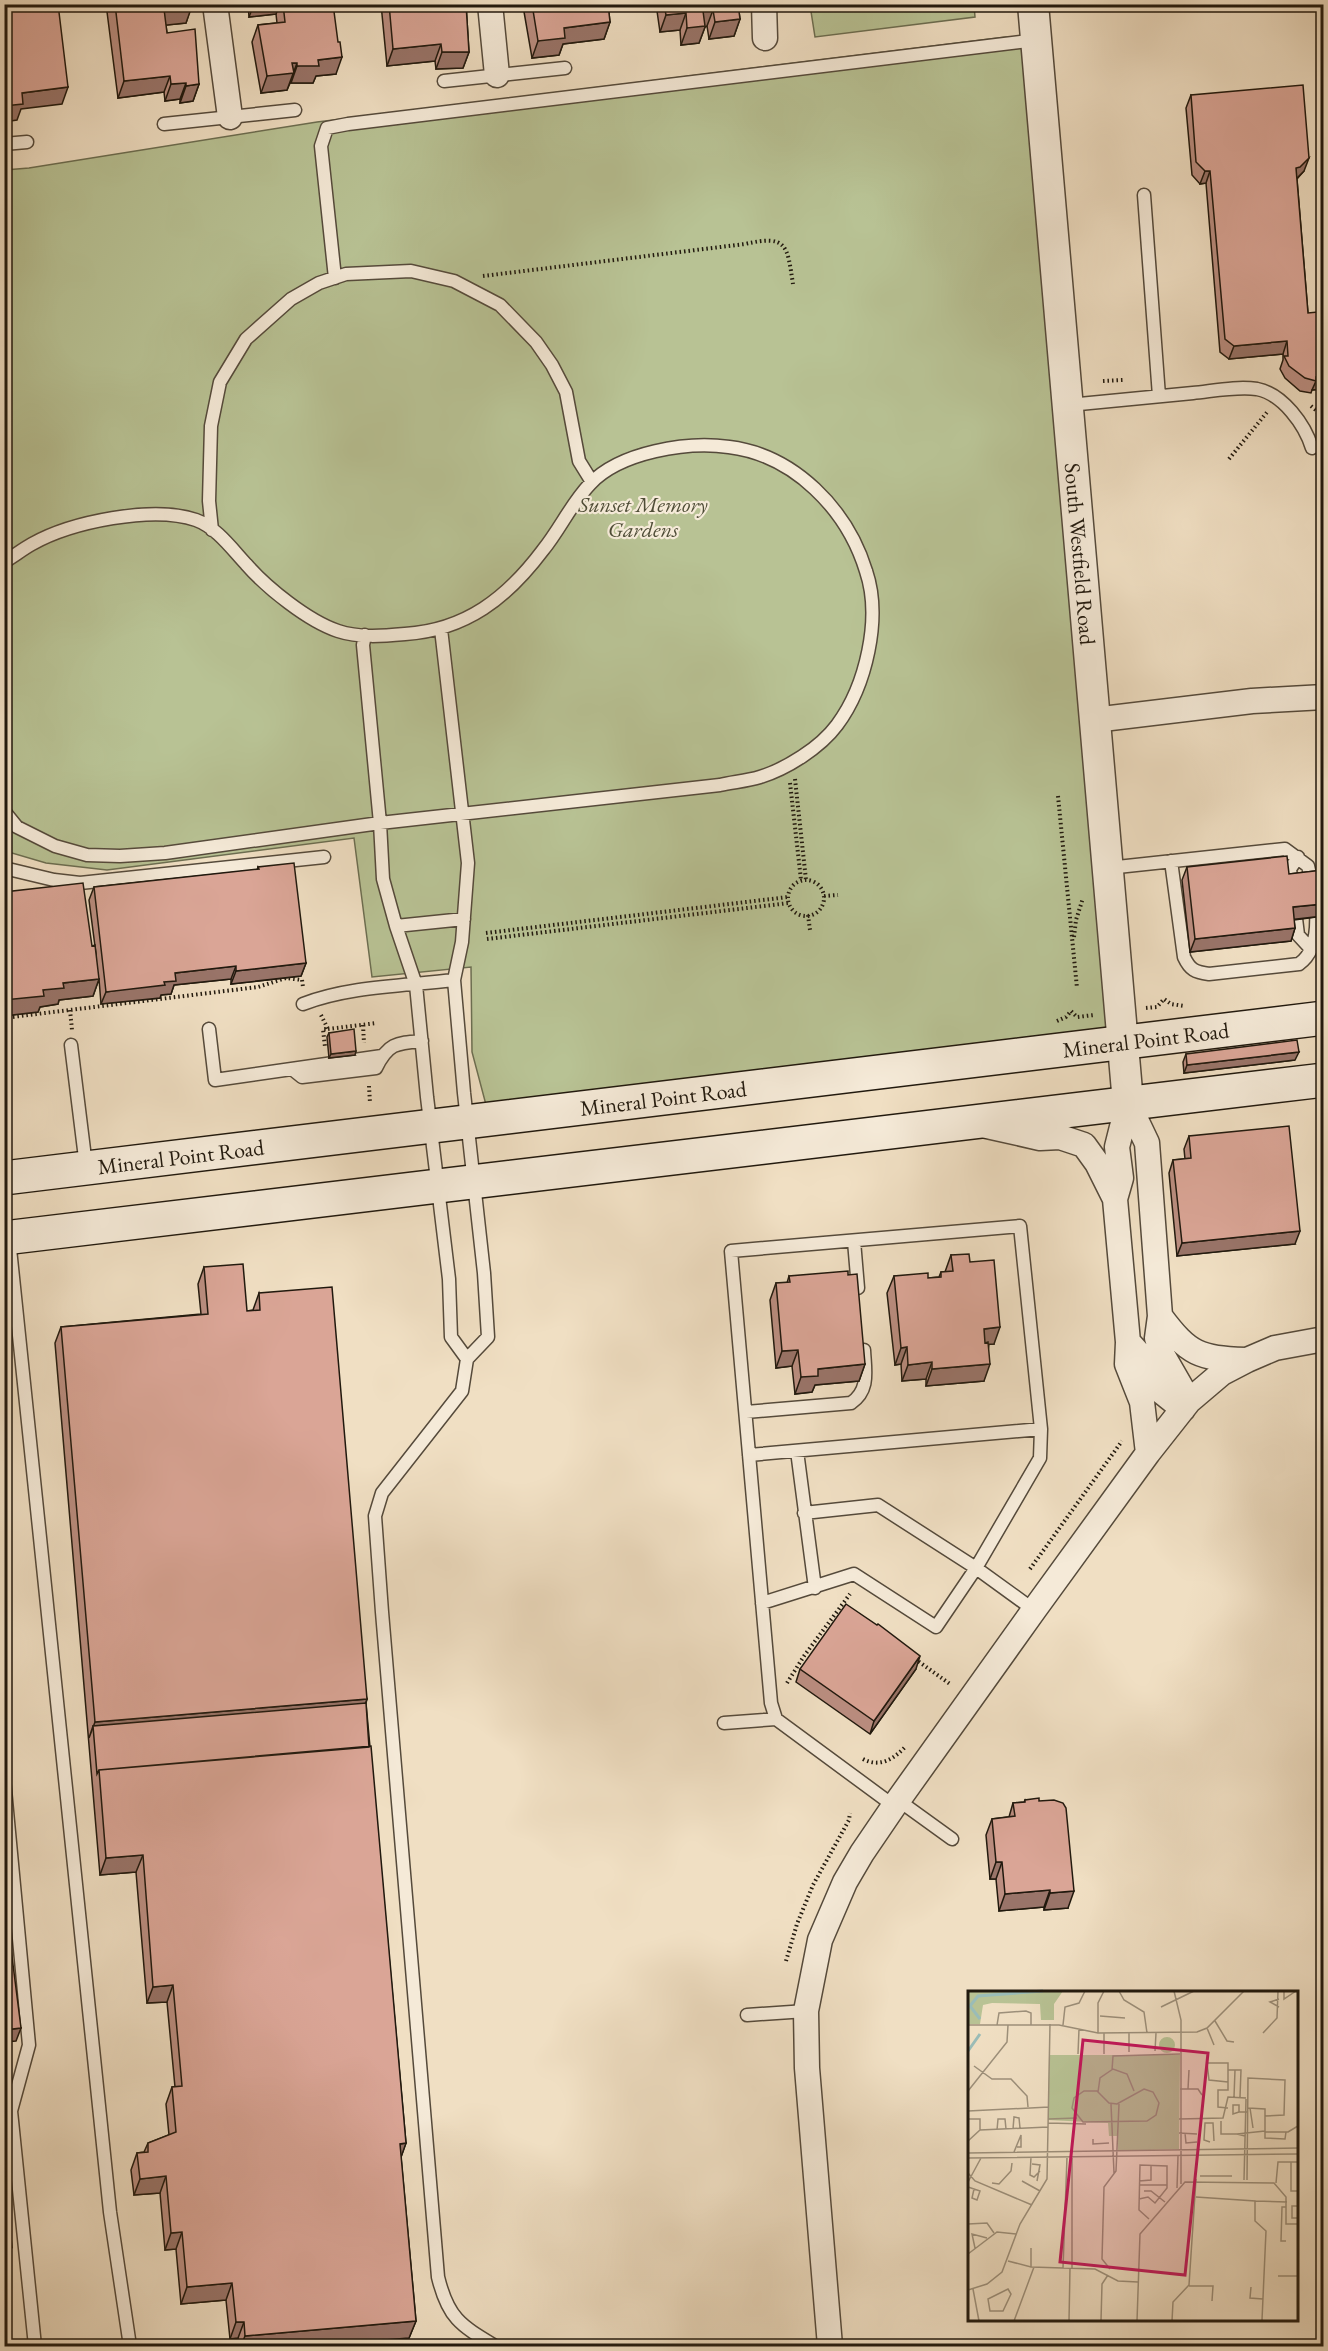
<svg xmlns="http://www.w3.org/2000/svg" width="1328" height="2351" viewBox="0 0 1328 2351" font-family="'EB Garamond',serif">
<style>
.green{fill:#b8c294;stroke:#6c6e51;stroke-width:1.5}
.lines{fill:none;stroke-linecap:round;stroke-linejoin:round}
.service-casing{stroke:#554a3b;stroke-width:15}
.minor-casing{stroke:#554a3b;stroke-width:27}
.tertiary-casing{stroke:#554a3b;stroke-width:33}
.secondary-casing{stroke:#21190e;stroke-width:36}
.path{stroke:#21190e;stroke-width:4;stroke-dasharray:1.5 3;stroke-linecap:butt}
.service{stroke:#f5ead8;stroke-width:12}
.minor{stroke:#f5ead8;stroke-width:24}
.tertiary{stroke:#f5ead8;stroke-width:30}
.secondary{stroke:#f5ead8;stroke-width:33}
.wall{fill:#bb8e81;stroke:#21190e;stroke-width:1.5}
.shaded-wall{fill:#997469;stroke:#21190e;stroke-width:1.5}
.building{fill:#daa596;stroke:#21190e;stroke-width:1.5}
.labels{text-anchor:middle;stroke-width:4.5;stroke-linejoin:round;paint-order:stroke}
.park-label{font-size:22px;font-style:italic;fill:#4e4c36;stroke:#f5ead8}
.street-label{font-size:22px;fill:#21190e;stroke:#f5ead8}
.inset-river{fill:none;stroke:#9abcb7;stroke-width:3}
.inset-road{fill:none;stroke:#9d907b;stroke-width:1.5}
.view{fill:#c2185b;fill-opacity:0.15;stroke:#c2185b;stroke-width:3}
.inset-edge{fill:none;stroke:#21190e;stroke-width:3}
</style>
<rect width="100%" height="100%" fill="#f0dfc3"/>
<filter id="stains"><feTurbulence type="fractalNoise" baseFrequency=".00333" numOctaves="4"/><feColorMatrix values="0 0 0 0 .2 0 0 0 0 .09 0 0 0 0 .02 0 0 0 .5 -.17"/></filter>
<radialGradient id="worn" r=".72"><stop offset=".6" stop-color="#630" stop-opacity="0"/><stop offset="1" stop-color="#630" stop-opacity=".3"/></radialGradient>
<!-- green -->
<path class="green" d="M810 5H974L975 17 815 37Z
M1006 37 1037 44 1121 1042 490 1120 472 1052 471 967 372 977 354 838 107 870 46 863 5 851V170L29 168 317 122Z"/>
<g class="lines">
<defs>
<path id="service" d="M444 81 565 68
M164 124 295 110
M4 144 27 142
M1144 195 1159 396
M335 278 321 146 327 128 348 124 1036 40
M1069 405C1110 401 1151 397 1193 393 1213 391 1237 386 1257 389 1283 394 1305 425 1312 448
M212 530 209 501 211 426 220 382 246 339 291 299 319 283 346 274 411 271 454 281 500 305 536 342 552 365 566 392 579 461 592 482
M4 562C14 556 23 549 32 544 71 522 153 505 196 520 216 527 232 549 246 564 267 588 308 621 338 631 359 638 383 636 405 634 466 630 507 598 543 550 560 529 571 504 590 484 620 452 687 441 729 447 794 455 847 509 866 571 882 618 866 686 837 725 820 748 786 769 760 777 747 781 733 782 720 785L380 823 165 853 120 856 87 855 55 846 17 827 4 811
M441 629 468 863 462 942 454 980 464 1093 484 1273 488 1337 467 1359
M365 635 363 645 380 823 383 879 396 926 416 985 427 1097 449 1279 451 1337 467 1359 462 1391 382 1493 375 1516 382 1612 438 2277C448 2318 460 2325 495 2346
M1298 857 1290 869 1298 935 1310 948
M4 868 54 880 80 883 324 857
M1108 868 1285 849 1308 866C1315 894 1326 945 1299 964L1209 974C1195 972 1190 970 1184 957L1171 861
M396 926 464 919
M303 1004C350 986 405 986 454 980
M209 1029 215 1080 382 1056
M71 1045 86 1166
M292 1069 302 1077 376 1068C388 1043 397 1043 422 1041
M9 1239 110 2212 130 2346
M854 1241 858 1288
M746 1412 851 1403C870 1390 865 1371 864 1350
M797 1451 815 1588
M749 1455 1041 1429
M804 1513 878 1505 976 1568 1034 1610
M762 1603 854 1574 936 1627 976 1568 1040 1458 1041 1429 1020 1226 731 1251 771 1703 776 1719 894 1806
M724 1723 776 1719
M4 1779 29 2045 11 2111 35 2346
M898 1800 952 1839
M747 2015 806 2011"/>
<path id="minor" d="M215 4 230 117
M490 4 497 75
M764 4 765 38
M1094 720 1252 701 1324 697
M1128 1103 1117 1147 1121 1178 1115 1199 1128 1342 1127 1364 1142 1402 1148 1453
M1128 1103 1147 1143 1160 1316 1157 1338 1162 1354 1189 1401
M987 1126 1040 1138 1060 1137 1084 1145 1097 1163 1115 1199
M1160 1316C1189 1355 1199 1358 1246 1360
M1131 1345 1140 1355 1158 1389 1183 1409
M830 2346 807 2068 806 2011 820 1940 845 1882 862 1853 894 1806 1034 1610 1148 1453 1189 1401 1222 1373 1247 1360 1275 1348 1324 1339"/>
<g id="tertiary">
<path id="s1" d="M1033 4 1128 1103"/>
</g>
<g id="secondary">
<path id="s2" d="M4 1178 1324 1018"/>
<path d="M4 1238 1324 1080"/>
</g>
</defs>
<!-- service casing -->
<use href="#service" class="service-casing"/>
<!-- minor casing -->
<use href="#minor" class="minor-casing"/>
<!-- tertiary casing -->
<use href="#tertiary" class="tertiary-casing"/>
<!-- secondary casing -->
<use href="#secondary" class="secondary-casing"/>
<!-- path -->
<path class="path" d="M483 276 745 244C788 234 787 246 793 284
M1103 381 1123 380
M1311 406 1317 411 1320 418
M1317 411 1324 403
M1229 459 1268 411
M795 779 806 880
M790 783 801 880
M1058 796 1077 988
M788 898a18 18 0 1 1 36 0a18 18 0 1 1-36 0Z
M824 896 838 895
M808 915 810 930
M486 933 788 897
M1074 937 1076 920 1083 898
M487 939 789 903
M1146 1008 1157 1007 1164 999 1171 1004 1184 1006
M70 1010 72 1030
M321 1015 328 1029H323L325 1047
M4 1018 258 987 286 978 302 980 303 987
M1057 1021 1066 1017 1071 1011 1077 1017 1094 1015
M363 1025 364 1043
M328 1029 377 1023
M369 1086 370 1103
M1030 1569 1122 1441
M915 1659 950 1684
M787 1683 804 1656 850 1594
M863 1759C880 1768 894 1759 906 1746
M786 1961 797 1924 813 1885 849 1820 850 1813
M441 2342 448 2343 455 2346"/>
<!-- service -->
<use href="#service" class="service"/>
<!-- minor -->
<use href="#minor" class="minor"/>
<!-- tertiary -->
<use href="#tertiary" class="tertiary"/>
<!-- secondary -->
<use href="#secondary" class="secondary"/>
</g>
<!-- wall -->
<path class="wall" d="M106 4H192L186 23 166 25 167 33 199 84 193 101 180 103V99L165 101 164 92 118 98Z
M248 4H333L336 74 316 76 313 83H291V81L287 90 261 93 252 42 258 25 277 23 276 14 249 17Z
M381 4H466L469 52 463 68 436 69 435 61 387 66Z
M524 4H608L610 22 604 39 563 44 559 55 532 58 523 6Z
M656 4H738L740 19 734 36 709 39 707 26 705 27 699 43 681 45 680 30 660 32Z
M1191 95 1304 171 1297 179 1308 313 1323 389 1312 390 1311 393 1300 391 1285 378 1280 369 1283 360V354L1229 359 1220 352 1206 183 1200 184 1192 175 1186 108Z
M258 867 306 963 301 976 231 984V979L174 985 171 994 161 995 160 998 101 1004 99 979 93 996 59 1000 58 1004 40 1007 38 1012 4 1016V892L96 954 89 900 94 887 257 870Z
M1187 867 1289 874 1323 870V916L1294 920 1295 928 1291 941 1190 952 1182 880Z
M329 1033 355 1055 329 1058 327 1037Z
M1186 1054 1295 1060 1184 1073 1183 1062Z
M1189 1136 1295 1244 1177 1256 1169 1173 1173 1160 1185 1159 1184 1149Z
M951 1255 970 1262 994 1344H989L984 1381 926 1386V1379L902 1381 901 1364 895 1365 887 1293 894 1276 928 1278 939 1277 941 1272H945Z
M204 1267 247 1311 253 1310 259 1293 367 1699 366 1703 406 2143 401 2157 416 2321 409 2338 312 2346H238V2338L230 2339 226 2300 181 2304 176 2249 165 2250 160 2193 134 2195 131 2170 137 2153 144 2152 148 2143 169 2135 166 2104 172 2087H175L167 2002 147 2003 136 1872 100 1875 55 1343 61 1327 201 1314 198 1284Z
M789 1276 865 1364 859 1381 815 1385 812 1392 795 1394 792 1366 776 1368 770 1300 776 1283H787Z
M877 1625 916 1669 870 1734 796 1682 800 1669Z
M1025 1800 1068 1908 1044 1910V1907L999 1911 996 1879H990L986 1835 992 1819 1009 1817 1013 1803 1024 1802Z"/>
<!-- shaded-wall -->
<path class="shaded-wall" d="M254 4H280L276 14 249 17Z
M192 6 186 23 158 26 164 9Z
M713 10 707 26 705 27 699 43 681 45 687 28 703 11Z
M686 13 680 30 660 32 666 15Z
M740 19 734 36 709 39 715 22Z
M610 22 604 39 563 44 559 55 532 58 538 41 564 28Z
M441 44 435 61 387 66 393 49Z
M442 52H469L463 68 436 69Z
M342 57 336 74 316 76 313 83H291L297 66 318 60Z
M292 63H297L287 90 261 93 267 76Z
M170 76 164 92 118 98 124 81Z
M186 83 180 99 165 101 171 84Z
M199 84 193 101 180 103 186 86Z
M68 87 62 104 21 109 17 120 4 122V106L22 93Z
M1309 158 1304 171 1295 180 1296 168Z
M1205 171H1210L1206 183 1200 184Z
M1287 341 1283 354 1229 359 1234 346Z
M1316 377H1323V389L1312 390 1316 381Z
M1323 904V916L1288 920 1293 907Z
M1295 928 1291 941 1190 952 1195 939Z
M306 963 301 976 231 984 236 971Z
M236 966 231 979 174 985 171 994 161 995 160 998 101 1004 106 992 164 982 175 973Z
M99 979 93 996 59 1000 58 1004 40 1007 38 1012 4 1016V1000L43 990 63 983Z
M356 1051 355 1055 329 1058 331 1054Z
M1299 1052 1295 1060 1184 1073 1187 1065Z
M1300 1231 1295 1244 1177 1256 1182 1243Z
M1000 1327 994 1344 978 1345 984 1329Z
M907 1347 901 1364 895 1365 901 1348Z
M798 1350 792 1366 776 1368 782 1351Z
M932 1362 926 1379 902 1381 908 1365Z
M865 1364 859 1381 815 1385 812 1392 795 1394 801 1377 818 1369Z
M990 1364 984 1381 926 1386 932 1369Z
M920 1656 916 1669 870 1734 874 1721Z
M367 1699 361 1715 93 1726 89 1738 95 1722Z
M143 1855 136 1872 100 1875 106 1858Z
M996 1862H1002L996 1879H990Z
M1050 1890 1044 1907 999 1911 1005 1894Z
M1074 1891 1068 1908 1044 1910 1050 1893Z
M173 1985 167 2002 147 2003 153 1987Z
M21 2028 16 2041 4 2042V2030Z
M406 2143 400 2160V2144Z
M166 2176 160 2193 134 2195 140 2179Z
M182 2232 176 2249 165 2250 171 2233Z
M12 2247 8 2260 4 2264V2256Z
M232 2283 226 2300 181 2304 187 2287Z
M416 2321 409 2338 312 2346H241L245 2336Z
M236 2322H244L238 2338 230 2339Z"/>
<!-- building -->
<path class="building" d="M4 4H58L68 87 22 93 23 104 4 106Z
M115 4H192V6L164 9 167 33 195 29 199 84 186 86V83L171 84 170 76 124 81Z
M283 4H333L338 42H340L342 57 318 60 319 66H297V63H292L294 73 267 76 258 25 285 22Z
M389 4H466L469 52H442L441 44 393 49Z
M532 4H608L610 22 564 28 565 38 538 41Z
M664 4H738L740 19 715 22 713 10 703 11 705 26 687 28 686 13 666 15Z
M1303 85 1309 158 1300 167 1296 168 1308 313 1318 312 1323 317V377H1316V381L1305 378 1289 366 1284 356H1288L1287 341 1234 346 1225 339 1210 171H1205L1196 162 1191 95Z
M1287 856 1289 874 1323 870V904L1293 907 1295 928 1195 939 1187 867Z
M294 863 306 963 236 971V966L175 973 176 981 164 982 165 985 106 992 94 887 259 869 258 867Z
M83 883 92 946 95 945 99 979 63 983 64 988 43 990 44 996 4 1000V892Z
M354 1029 356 1051 331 1054 329 1033Z
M1297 1040 1299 1052 1187 1065 1186 1054Z
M1289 1126 1300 1231 1182 1243 1173 1160 1191 1158 1189 1136Z
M969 1254 970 1262 994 1260 1000 1327 984 1329 985 1343 988 1342 990 1364 932 1369V1362L908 1365 907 1347 901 1348 894 1276 928 1273V1278L941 1277V1272L953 1271 951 1255Z
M243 1264 247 1311 260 1310 259 1293 332 1287 367 1699 95 1722 61 1327 208 1314 204 1267Z
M848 1271V1275L857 1274 865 1364 818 1369V1376L801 1377 798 1350 782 1351 776 1283 790 1282 789 1276Z
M846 1604 877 1625 878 1624 920 1656 874 1721 800 1669Z
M366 1703 369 1747 99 1770 97 1774 93 1726Z
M371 1746 406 2143 400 2144 416 2321 245 2336 244 2322H236L232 2283 187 2287 182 2232 171 2233 166 2176 140 2179 137 2153 148 2152V2143L176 2132 172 2087 182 2086 173 1985 153 1987 143 1855 106 1858 99 1770Z
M1039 1798V1801L1054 1800 1063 1803 1066 1808 1074 1891 1050 1893V1890L1005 1894 1002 1862H996L992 1819 1015 1816 1013 1803 1025 1802V1800Z
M4 1822 7 1845 4 1850Z
M4 1941H10L21 2028 4 2030Z
M4 2168 12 2247 4 2256Z"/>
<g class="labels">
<!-- park labels -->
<g class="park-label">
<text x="643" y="512">Sunset Memory<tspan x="643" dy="25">Gardens</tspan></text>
</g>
<!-- street labels -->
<g class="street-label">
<text dy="8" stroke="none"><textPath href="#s1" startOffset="552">South Westfield Road</textPath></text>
<text dy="8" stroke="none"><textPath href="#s2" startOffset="1150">Mineral Point Road</textPath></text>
<text dy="8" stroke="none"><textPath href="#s2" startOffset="664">Mineral Point Road</textPath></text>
<text dy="8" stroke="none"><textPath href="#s2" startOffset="178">Mineral Point Road</textPath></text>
</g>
</g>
<!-- overview -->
<g transform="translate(968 1991)">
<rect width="330" height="330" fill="#f0dfc3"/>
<path d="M0 0H95L86 13V29H73L72 13 24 12 15 14 12 33H0ZM191 54a8 8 0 1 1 16 0a8 8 0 1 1-16 0ZM81 64H212L211 158 150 160V145H141L140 132 80 129Z" fill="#b8c294"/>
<path class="inset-river" d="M12 28 2 15 10 5 75 0M0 60 12 43"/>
<path class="inset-road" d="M151 0 156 9 176 21 179 42M206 0 213 29V193M316 0V8L328 0M193 16 226 0M311 16 302 11 311 8M132 25 157 27M247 30 259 50 266 51M0 34H91L130 42 229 41 239 37 276 0M29 34 31 22 58 20 63 22V34M95 34 97 16 111 12 117 0M239 37 246 54M130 42V12L136 0M136 42V63M161 42V61M295 42 309 27 310 0M187 60 188 42M110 63 111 38M6 75 24 88H43L59 105 60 116M144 79 145 65 212 63M260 91 241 89 239 72H260V79M176 98 185 101 191 112 188 124 179 130 115 131 104 117 106 107 116 100H129L141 112 149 113ZM212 98H230L234 104M220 98 221 79M0 100 39 51 40 34M130 101 132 87 145 78 159 83 166 100M266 106 267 79M143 113 146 182M260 117 250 116V99H260V79H273L272 106M280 117 297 118V125M282 117 285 137M0 120 81 116M271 121 265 123V114H271V121H279M0 128H12V139M80 128 109 127M211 128 255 127 260 106 278 107M253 130V143H269M80 132 118 133M45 138 46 126 51 127 52 137M29 139 30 128H37L38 138M297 141H320L330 135M211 142 229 143M217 142 218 152 229 151M277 145 269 143 297 140M125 148V153L141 152M0 150 12 139 80 136M242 151 236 149 237 132H245L246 150M46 161 53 144V156H49M0 162 330 157M63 166 62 184 66 186 72 180M104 166V277M0 167 330 163M323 171V200H330M64 173 72 174 69 190M0 182 7 190 64 214M232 185H264M276 189 278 108M279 189 280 87 317 89 316 124 297 125V147L317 148 318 141M54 190 72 200M171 190 183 189V175M0 191 13 167M24 192 31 193 43 180 44 172M308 192 310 171H330M171 194H199M0 196 12 200 9 209 4 207 6 198M209 197 210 165M176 200H183L197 211M228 206 287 210V230L298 240 294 329M171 208 180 206 187 212 199 197V175L172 174 171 217V219L181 228M287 210 319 211M330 215H324V227H330M0 233 19 232 26 242M318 250H313L314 216H318M7 257 4 243 19 247M0 263 29 241 48 243M40 270 63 276 127 278 150 290 170 291M63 276V257M95 277 99 166M142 278 134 268 136 196 148 180 151 113M310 285H330M221 295H245L244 310M283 296 282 307 295 308M5 298 11 330M40 298 43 303 35 320H22L20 308ZM0 299 19 293 34 281 52 233 79 188 82 33M46 330 66 276M101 330 102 277M133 330 134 293 140 284M169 330 172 243 217 191 306 192 318 206V233H330M204 330 205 311 221 294 228 188M286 330H322"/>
<path class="view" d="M115 49 240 62 217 284 92 271Z"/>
<rect width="330" height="330" class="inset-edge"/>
</g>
<!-- margin -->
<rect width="1328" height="2351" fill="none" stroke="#f0dfc3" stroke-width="24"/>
<rect x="6" y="6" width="1316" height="2339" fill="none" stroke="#21190e" stroke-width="3"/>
<rect x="12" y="12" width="1304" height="2327" fill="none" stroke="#21190e" stroke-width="1.5"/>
<rect width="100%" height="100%" filter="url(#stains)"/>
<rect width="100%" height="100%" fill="url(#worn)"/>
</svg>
